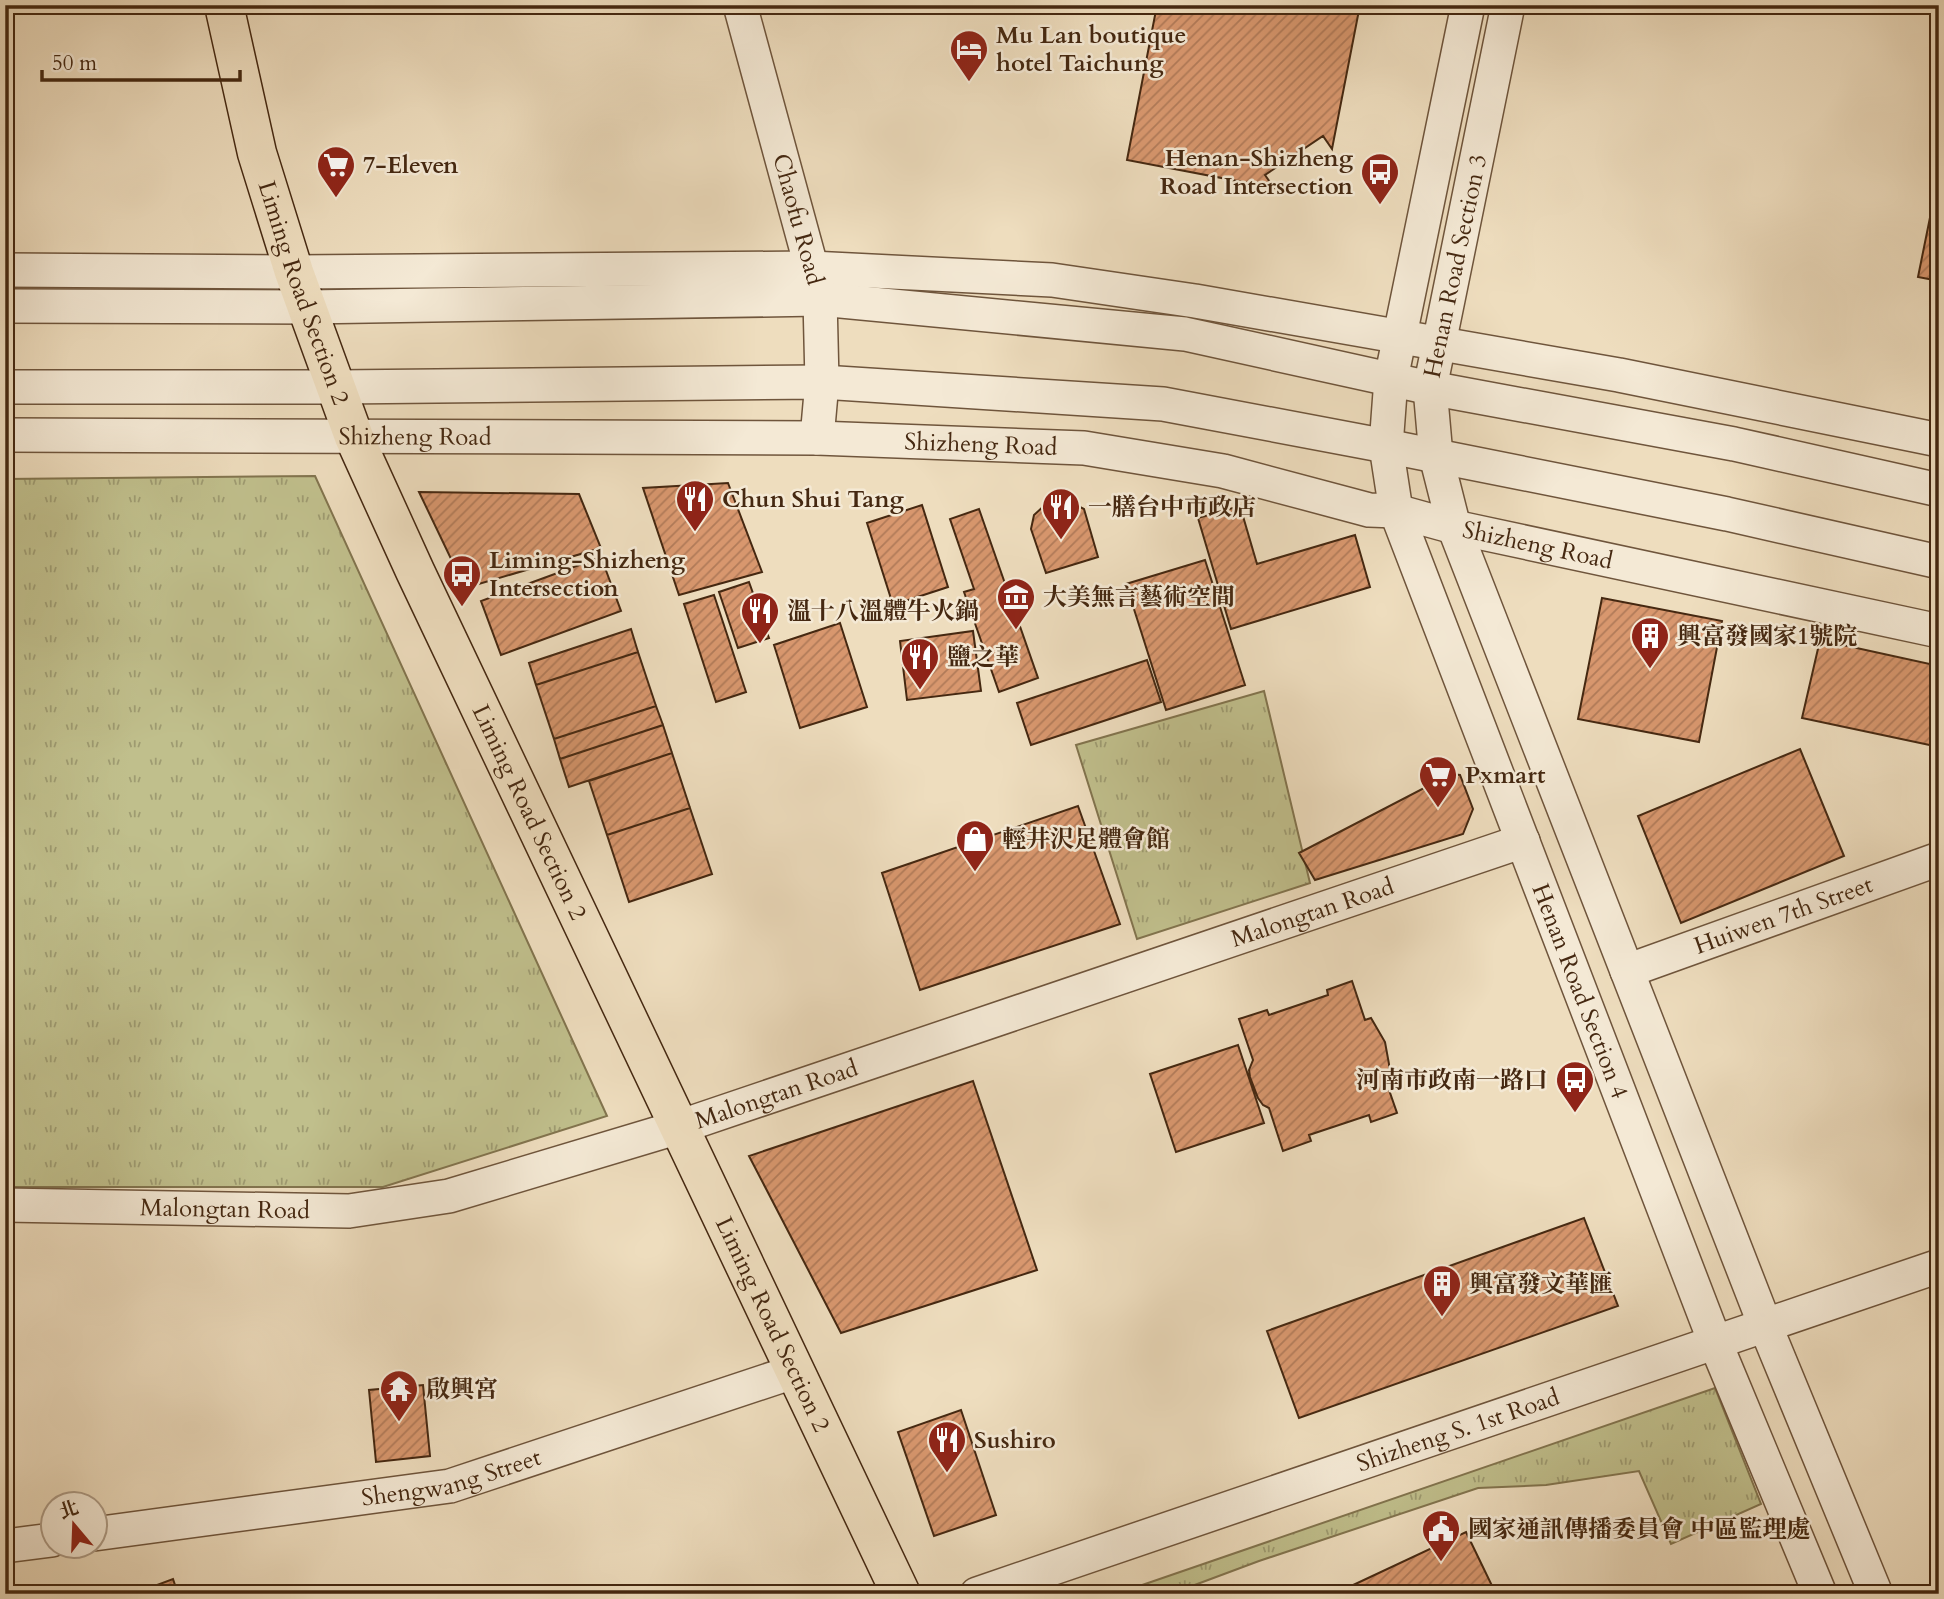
<svg xmlns="http://www.w3.org/2000/svg" width="1944" height="1599" viewBox="0 0 1944 1599" font-family="Cardo,'Noto Serif TC',serif">
<style>
.grass{fill:url(#grass-tufts);stroke:#82744e;stroke-width:2}
.building{fill:url(#building-hatch);stroke:#452811;stroke-width:2}
.lines{fill:none;stroke-linecap:round;stroke-linejoin:round}
.minor-casing{stroke:#6f553c;stroke-width:36}
.major-casing{stroke:#452811;stroke-width:41}
.minor{stroke:#f4e9d5;stroke-width:33}
.major{stroke:#eeddbe;stroke-width:38}
.labels{text-anchor:middle;stroke-width:5;stroke-linejoin:round;paint-order:stroke}
.poi-label{font-size:24px;font-weight:bold;fill:#452811;stroke:#f4e9d5;text-anchor:start}
.street-label{font-size:24px;fill:#452811;stroke:#f4e9d5}
</style>
<defs>
<pattern id="grass-tufts" width="24" height="20" patternUnits="userSpaceOnUse" patternTransform="scale(1.75)"><rect width="24" height="20" fill="#c0bf8c"/><path d="M3 7l-1-3M5 7V3M7 7l1-3M15 17l-1-3M17 17v-4M19 17l1-3" fill="none" stroke="#9e9b71"/></pattern>
<pattern id="building-hatch" width="6" height="6" patternUnits="userSpaceOnUse" patternTransform="scale(1.75)"><rect width="6" height="6" fill="#d8976e"/><path d="M-1 1l2-2M0 6l6-6M5 7l2-2" fill="none" stroke="#b17b59"/></pattern>
</defs>
<rect width="100%" height="100%" fill="#eeddbe"/>
<filter id="stains"><feTurbulence type="fractalNoise" baseFrequency=".00286" numOctaves="4"/><feColorMatrix values="0 0 0 0 .2 0 0 0 0 .09 0 0 0 0 .02 0 0 0 .5 -.17"/></filter>
<radialGradient id="worn" r=".72"><stop offset=".6" stop-color="#630" stop-opacity="0"/><stop offset="1" stop-color="#630" stop-opacity=".3"/></radialGradient>
<!-- grass -->
<path class="grass" d="M315 476 607 1116 383 1187H5V479Z
M1264 691 1310 883 1137 939 1076 745Z
M1715 1388 1761 1504 1671 1544 1639 1471 1546 1485 1478 1488 1259 1561 1192 1586 1178 1594H1116Z"/>
<!-- building -->
<path class="building" d="M1157 5H1360L1332 149 1323 136 1265 175 1274 188 1127 160Z
M1939 173V281L1918 277Z
M728 483 762 572 679 595 643 488Z
M419 492 579 494 601 548 465 588Z
M1064 499 1084 509 1098 557 1046 573 1031 529 1034 515 1045 505Z
M922 505 948 587 893 605 867 523Z
M1240 506 1257 564 1355 535 1370 587 1231 629 1198 518Z
M979 509 1038 678 999 692 964 592 974 589 950 519Z
M601 557 621 611 501 655 481 601Z
M1205 560 1245 685 1166 710 1126 584Z
M749 582 769 638 738 648 719 592Z
M714 595 746 692 716 702 684 604Z
M1602 598 1722 621 1699 742 1578 719Z
M840 623 867 707 800 728 774 645Z
M631 629 638 652 536 685 529 663Z
M973 631 981 691 907 700 900 641Z
M1820 640 1939 666V747L1802 718Z
M638 652 656 706 554 739 536 685Z
M1147 660 1161 702 1031 745 1017 703Z
M656 706 663 725 560 759 554 739Z
M663 725 672 753 569 787 560 759Z
M1800 749 1844 856 1681 923 1638 816Z
M672 753 690 808 607 835 589 781Z
M1451 774 1460 775 1473 809 1463 834 1315 880 1299 853Z
M1078 806 1120 924 920 990 882 873Z
M690 808 712 874 629 902 607 835Z
M1352 981 1365 1020 1371 1018 1385 1042 1389 1064V1071L1393 1085 1388 1087 1397 1113 1371 1122 1369 1115 1309 1135 1311 1141 1283 1151 1269 1108 1263 1105 1258 1098 1250 1077 1249 1070 1253 1060 1239 1019 1267 1010 1269 1015 1328 995 1327 990Z
M1238 1045 1264 1123 1176 1152 1150 1074Z
M973 1081 1037 1270 841 1333 749 1156Z
M1584 1218 1618 1306 1299 1418 1267 1331Z
M423 1385 430 1456 376 1462 369 1390Z
M961 1410 996 1515 934 1536 898 1432Z
M1466 1532 1496 1594H1334Z
M173 1579 178 1594H133Z"/>
<g class="lines">
<defs>
<g id="minor">
<path id="s1" d="M740 5 820 299 822 382 817 438"/>
<path id="s2" d="M1468 5 1391 379 1386 446 1396 511 1715 1342 1820 1594"/>
<path d="M1508 5 1430 388 1436 456 1454 527 1765 1325 1876 1594"/>
<path d="M5 270 294 272 811 268 1052 280 1195 301 1619 375 1939 440"/>
<path d="M5 306 307 307 820 299 1185 334 1430 388 1734 444 1939 490"/>
<path d="M5 387H338L822 382 1163 404 1386 446 1727 514 1939 562"/>
<path id="s3" d="M5 435 817 438 1084 448 1223 471 1369 510 1396 511 1454 527 1939 631"/>
<path id="s4" d="M1627 971 1939 859"/>
<path id="s5" d="M5 1205 349 1211 449 1196 679 1127 1523 841"/>
<path id="s6" d="M94 1534 450 1486 796 1371"/>
<path d="M5 1546 52 1540"/>
<path id="s7" d="M977 1594 1939 1266"/>
</g>
<g id="major">
<path id="s8" d="M224 5 257 153 294 272 354 437 415 571 901 1594"/>
</g>
</defs>
<!-- minor casing -->
<use href="#minor" class="minor-casing"/>
<!-- major casing -->
<use href="#major" class="major-casing"/>
<!-- minor -->
<use href="#minor" class="minor"/>
<!-- major -->
<use href="#major" class="major"/>
</g>
<!-- icons -->
<defs>
<symbol id="hotel-pin" viewBox="-11 -11 22 30"><path d="M0 17L-7.5 6A9.5 9.5 0 1 1 7.5 6Z" fill="#8f2418" stroke="#f4e9d5"/><path d="M-6-4.5h1.5V1H6V5H4.5V3h-9V5H-6ZM-4 0a1.8 1.8 0 1 1 3.6 0ZM.5 0V-2.5h3Q6-2.5 6 0Z" fill="#fff"/></symbol>
<symbol id="supermarket-pin" viewBox="-11 -11 22 30"><path d="M0 17L-7.5 6A9.5 9.5 0 1 1 7.5 6Z" fill="#8f2418" stroke="#f4e9d5"/><path d="M-6-5.5h2.5l.6 2H6L4.5 2H-2.5L-4.4-4H-6ZM-1.5 3.2a1.3 1.3 0 1 0 .1 0ZM3 3.2a1.3 1.3 0 1 0 .1 0Z" fill="#fff"/></symbol>
<symbol id="bus-pin" viewBox="-11 -11 22 30"><path d="M0 17L-7.5 6A9.5 9.5 0 1 1 7.5 6Z" fill="#8f2418" stroke="#f4e9d5"/><path d="M-5-6H5V4H4V6H2V4H-2V6H-4V4H-5ZM-3.5-4V0h7V-4ZM-3.5 1.2v1.5H-2V1.2ZM2 1.2v1.5H3.5V1.2Z" fill="#fff"/></symbol>
<symbol id="restaurant-pin" viewBox="-11 -11 22 30"><path d="M0 17L-7.5 6A9.5 9.5 0 1 1 7.5 6Z" fill="#8f2418" stroke="#f4e9d5"/><path d="M-5-6h1v4h1v-4h1v4h1v-4h1v5L-1.5 .5V6h-2V.5L-5-1ZM5-6V6H3V1.5H1.5Q1.5-4 5-6Z" fill="#fff"/></symbol>
<symbol id="museum-pin" viewBox="-11 -11 22 30"><path d="M0 17L-7.5 6A9.5 9.5 0 1 1 7.5 6Z" fill="#8f2418" stroke="#f4e9d5"/><path d="M0-6L6-3V-2H-6V-3ZM-5-1h2V3h-2ZM-1-1h2V3h-2ZM3-1h2V3H3ZM-6 4H6V6H-6Z" fill="#fff"/></symbol>
<symbol id="building-pin" viewBox="-11 -11 22 30"><path d="M0 17L-7.5 6A9.5 9.5 0 1 1 7.5 6Z" fill="#8f2418" stroke="#f4e9d5"/><path d="M-4-6H4V6H1V3H-1V6H-4ZM-2.5-4.3h1.7v1.8h-1.7ZM.8-4.3h1.7v1.8H.8ZM-2.5-1h1.7V.8h-1.7ZM.8-1h1.7V.8H.8Z" fill="#fff"/></symbol>
<symbol id="shop-pin" viewBox="-11 -11 22 30"><path d="M0 17L-7.5 6A9.5 9.5 0 1 1 7.5 6Z" fill="#8f2418" stroke="#f4e9d5"/><path d="M-5-2.5h2.3a2.7 3.5 0 0 1 5.4 0H5L5.5 6h-11ZM-1.5-2.5h3a1.5 2.3 0 0 0-3 0Z" fill="#fff"/></symbol>
<symbol id="temple-pin" viewBox="-11 -11 22 30"><path d="M0 17L-7.5 6A9.5 9.5 0 1 1 7.5 6Z" fill="#8f2418" stroke="#f4e9d5"/><path d="M0-6L5-2H3V0L6.5 2.5H4V6H1.5V3h-3V6H-4V2.5H-6.5L-3 0V-2H-5Z" fill="#fff"/></symbol>
<symbol id="civic-pin" viewBox="-11 -11 22 30"><path d="M0 17L-7.5 6A9.5 9.5 0 1 1 7.5 6Z" fill="#8f2418" stroke="#f4e9d5"/><path d="M-.6-6.5H3V-4.5H.6V-3L4-1V1h2V6H-6V1h2V-1L-.6-3ZM-1.2 2.5V6h2.4V2.5Z" fill="#fff"/></symbol>
</defs>
<g fill-rule="evenodd">
<use href="#hotel-pin" x="947" y="27" width="44" height="60"/>
<use href="#supermarket-pin" x="314" y="143" width="44" height="60"/>
<use href="#bus-pin" x="1358" y="150" width="44" height="60"/>
<use href="#restaurant-pin" x="673" y="477" width="44" height="60"/>
<use href="#restaurant-pin" x="1039" y="485" width="44" height="60"/>
<use href="#bus-pin" x="440" y="552" width="44" height="60"/>
<use href="#museum-pin" x="994" y="575" width="44" height="60"/>
<use href="#restaurant-pin" x="738" y="589" width="44" height="60"/>
<use href="#building-pin" x="1628" y="614" width="44" height="60"/>
<use href="#restaurant-pin" x="898" y="635" width="44" height="60"/>
<use href="#supermarket-pin" x="1416" y="753" width="44" height="60"/>
<use href="#shop-pin" x="953" y="817" width="44" height="60"/>
<use href="#bus-pin" x="1553" y="1058" width="44" height="60"/>
<use href="#building-pin" x="1420" y="1262" width="44" height="60"/>
<use href="#temple-pin" x="377" y="1367" width="44" height="60"/>
<use href="#restaurant-pin" x="925" y="1418" width="44" height="60"/>
<use href="#civic-pin" x="1419" y="1507" width="44" height="60"/>
</g>
<g class="labels">
<!-- poi labels -->
<g class="poi-label">
<text x="996" y="43">Mu Lan boutique<tspan x="996" dy="28">hotel Taichung</tspan></text>
<text x="1353" y="166" text-anchor="end">Henan-Shizheng<tspan x="1353" dy="28">Road Intersection</tspan></text>
<text x="363" y="173">7-Eleven</text>
<text x="722" y="507">Chun Shui Tang</text>
<text x="1088" y="515">一膳台中市政店</text>
<text x="489" y="568">Liming-Shizheng<tspan x="489" dy="28">Intersection</tspan></text>
<text x="1043" y="605">大美無言藝術空間</text>
<text x="787" y="619">溫十八溫體牛火鍋</text>
<text x="1677" y="644">興富發國家1號院</text>
<text x="947" y="665">鹽之華</text>
<text x="1465" y="783">Pxmart</text>
<text x="1002" y="847">輕井沢足體會館</text>
<text x="1548" y="1088" text-anchor="end">河南市政南一路口</text>
<text x="1469" y="1292">興富發文華匯</text>
<text x="426" y="1397">啟興宮</text>
<text x="974" y="1448">Sushiro</text>
<text x="1468" y="1537">國家通訊傳播委員會 中區監理處</text>
</g>
<!-- street labels -->
<g class="street-label">
<text dy="8" stroke="none"><textPath href="#s1" startOffset="222">Chaofu Road</textPath></text>
<text transform="translate(1455 266) rotate(-78)" y="8">Henan Road Section 3</text>
<text dy="8" stroke="none"><textPath href="#s8" startOffset="299">Liming Road Section 2</textPath></text>
<text dy="8" stroke="none"><textPath href="#s3" startOffset="410">Shizheng Road</textPath></text>
<text dy="8" stroke="none"><textPath href="#s3" startOffset="976">Shizheng Road</textPath></text>
<text dy="8" stroke="none"><textPath href="#s3" startOffset="1544">Shizheng Road</textPath></text>
<text dy="8" stroke="none"><textPath href="#s8" startOffset="866">Liming Road Section 2</textPath></text>
<text dy="8" stroke="none"><textPath href="#s5" startOffset="1354">Malongtan Road</textPath></text>
<text dy="8" stroke="none"><textPath href="#s4" startOffset="166">Huiwen 7th Street</textPath></text>
<text dy="8" stroke="none"><textPath href="#s2" startOffset="1029">Henan Road Section 4</textPath></text>
<text dy="8" stroke="none"><textPath href="#s5" startOffset="788">Malongtan Road</textPath></text>
<text dy="8" stroke="none"><textPath href="#s5" startOffset="220">Malongtan Road</textPath></text>
<text dy="8" stroke="none"><textPath href="#s8" startOffset="1433">Liming Road Section 2</textPath></text>
<text dy="8" stroke="none"><textPath href="#s7" startOffset="508">Shizheng S. 1st Road</textPath></text>
<text dy="8" stroke="none"><textPath href="#s6" startOffset="362">Shengwang Street</textPath></text>
</g>
</g>
<!-- margin -->
<rect width="1944" height="1599" fill="none" stroke="#eeddbe" stroke-width="28"/>
<rect x="7" y="7" width="1930" height="1585" fill="none" stroke="#452811" stroke-width="3.5"/>
<rect x="14" y="14" width="1916" height="1571" fill="none" stroke="#452811" stroke-width="2"/>
<!-- north arrow -->
<g transform="translate(74 1525) rotate(341)"><circle r="33" fill="#f4e9d5" stroke="#ae9c87" stroke-width="2"/>
<path d="M0-5L12 26L0 18L-12 26Z" fill="#8f2418"/>
<text y="-10" font-size="19" font-weight="bold" text-anchor="middle" fill="#452811">北</text>
</g>
<!-- scale -->
<path d="M42 70v10h198v-10" fill="none" stroke="#452811" stroke-width="3.5"/>
<text x="52" y="70" font-size="21" fill="#452811" stroke="#f4e9d5" stroke-width="5" paint-order="stroke">50 m</text>
<rect width="100%" height="100%" filter="url(#stains)"/>
<rect width="100%" height="100%" fill="url(#worn)"/>
</svg>
